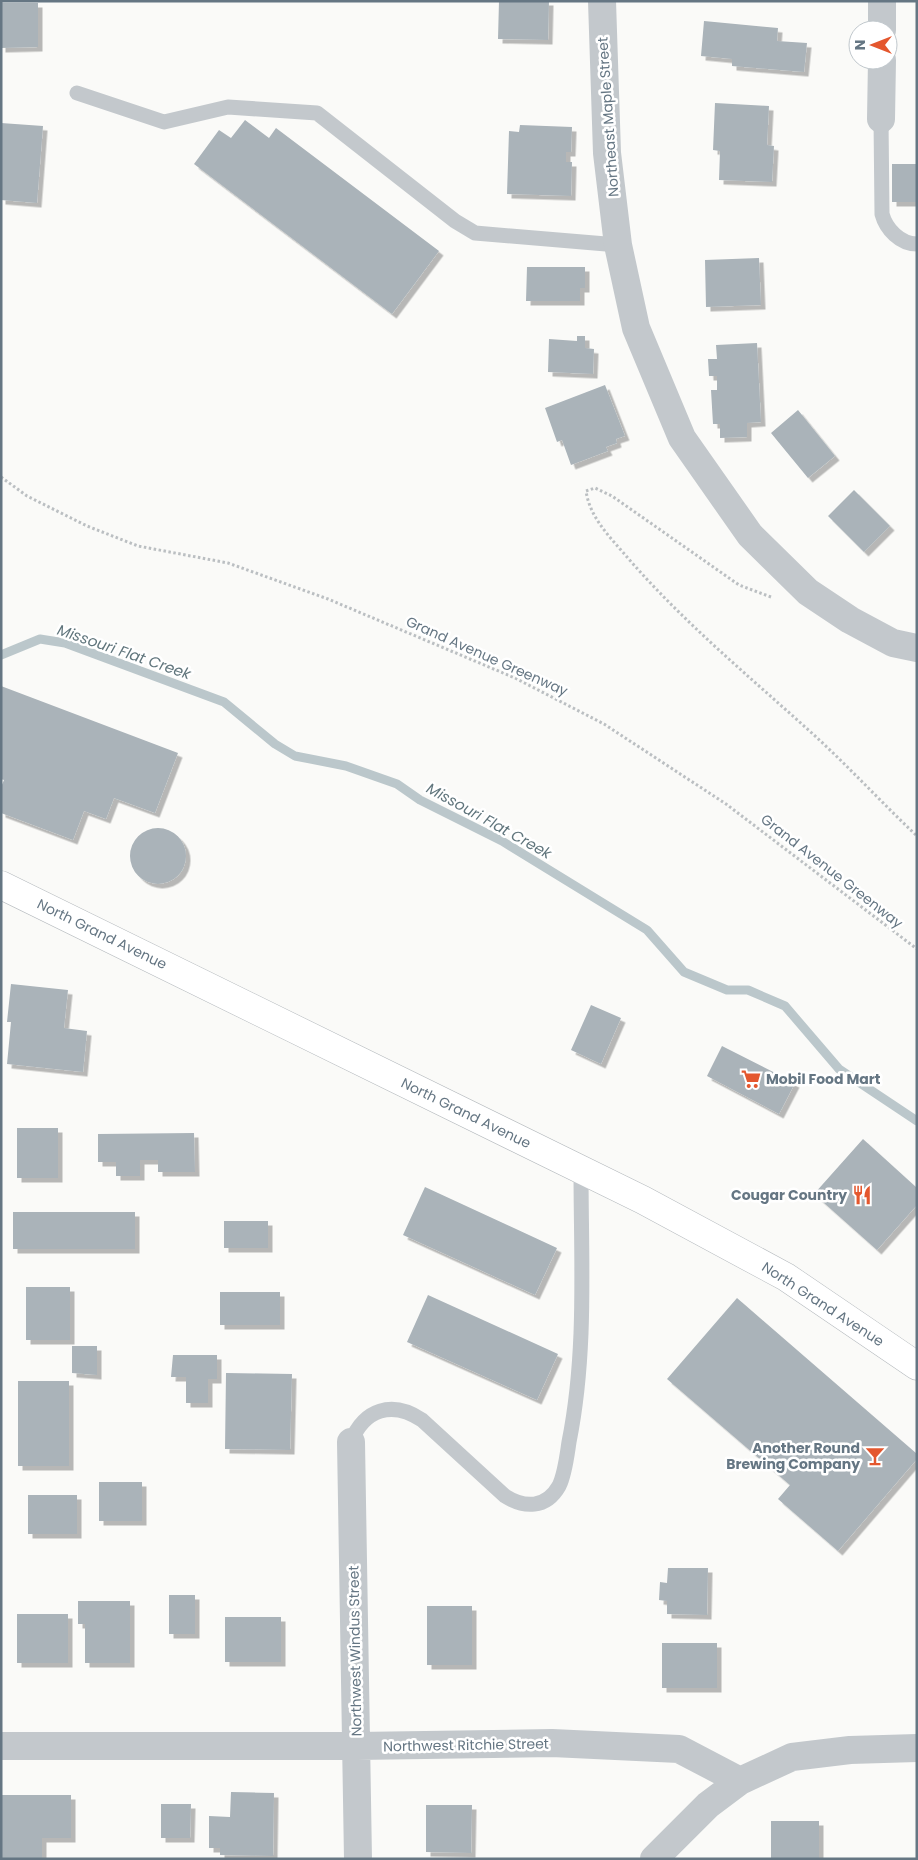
<svg xmlns="http://www.w3.org/2000/svg" width="918" height="1860" viewBox="0 0 918 1860" font-family="Poppins,sans-serif">
<style>
.lines{fill:none;stroke-linecap:round;stroke-linejoin:round}
.stream{stroke:#bbc7cb;stroke-width:9}
.building{fill:#aab3b9;filter:url(#shadow)}
.primary-casing{stroke:#b5babe;stroke-width:29}
.path{stroke:#bbbfc2;stroke-width:3;stroke-dasharray:2.5 2.5;stroke-linecap:butt}
.lane{stroke:#c3c8cc;stroke-width:15}
.street{stroke:#c3c8cc;stroke-width:28}
.primary{stroke:#fff;stroke-width:28}
.labels{text-anchor:middle;stroke-width:5;stroke-linejoin:round;paint-order:stroke}
.street-label{font-size:14px;fill:#657683;stroke:#fff}
.poi-label{font-size:14px;font-weight:bold;fill:#657683;stroke:#fff;text-anchor:end}
.water-label{font-size:15px;font-style:italic;fill:#60757c;stroke:#fff}
</style>
<defs>
<filter id="shadow"><feDropShadow dx="4.5" dy="4.5" stdDeviation="0" flood-color="#0004"/></filter>
</defs>
<rect width="100%" height="100%" fill="#fafaf8"/>
<g class="lines">
<!-- stream -->
<path class="stream" d="M1 655 40 639 65 643 224 702 275 744 295 756 346 766 397 784 420 800 502 841 647 930 684 972 727 990H748L785 1006 839 1069 917 1121"/>
</g>
<!-- building -->
<path class="building" d="M499 1H549L548 40 498 39Z
M1 3H38V47L1 48Z
M704 21 778 28 777 41 807 43 804 72 732 66V59L701 56Z
M715 103 769 106 767 145 774 146 772 182 719 180 720 151 713 150Z
M245 120 269 138 276 128 439 251 392 314 194 164 219 130 231 138Z
M1 123 43 126 37 203 1 200Z
M520 125 572 127 571 152H566V162H572L571 196 507 194 509 131 519 132Z
M892 164H917V202H892Z
M759 258 761 305 706 307 705 260Z
M527 267H585V288H580V301H526Z
M577 336H585V348L594 349 593 374 548 372 549 339 577 341Z
M757 343 761 422 747 423V437L720 438V424H713L711 390H717V376H709L708 359H717L716 345Z
M605 385 625 436 616 439 617 443 606 447 608 451 571 465 562 440 557 442 545 408Z
M798 410 835 456 808 478 771 433Z
M854 490 890 526 864 552 828 516Z
M1 686 178 753 155 813 114 798 106 819 84 811 73 840 1 813V787L4 780 1 779Z
M130 856a28 28 0 1 1 56 0a28 28 0 1 1-56 0Z
M11 984 68 990 64 1028 87 1031 83 1072 7 1064 11 1022H7Z
M591 1005 621 1018 601 1064 571 1050Z
M722 1046 795 1083 779 1114 707 1076Z
M17 1128H58V1178H17Z
M194 1133 195 1172H158V1160H140V1176H116V1162H98V1134Z
M863 1139 917 1188V1205L877 1250 814 1194Z
M425 1187 557 1248 535 1295 403 1235Z
M13 1212H135V1249H13Z
M224 1221H268V1248H224Z
M26 1287H70V1340H26Z
M220 1292H280V1325H220Z
M428 1295 558 1354 537 1400 407 1342Z
M737 1298 917 1454V1459L838 1551 778 1499 790 1485 667 1379Z
M72 1346H97V1375L72 1373Z
M173 1355H217V1379H208V1403H186V1377H171Z
M226 1373 292 1374 290 1450 225 1449Z
M18 1381H69V1466H18Z
M99 1482H142V1521H99Z
M28 1495H77V1534H28Z
M668 1568H708L707 1615 667 1614V1601L659 1600 660 1582 667 1583Z
M169 1595H195V1634H169Z
M78 1601H130V1663H85V1624H78Z
M427 1606H472V1665H427Z
M17 1614H68V1663H17Z
M225 1617H281V1662H225Z
M662 1643H717V1688H662Z
M231 1792 274 1793 273 1856 220 1855V1848H209V1816L230 1817Z
M1 1795H71V1838H42V1859H1Z
M161 1804H191L190 1838H161Z
M426 1805H472L471 1853 426 1852Z
M771 1821H819V1859H771Z"/>
<g class="lines">
<defs>
<path id="primary" d="M1 885 643 1200 786 1277 917 1366"/>
</defs>
<!-- primary casing -->
<use href="#primary" class="primary-casing"/>
<!-- path -->
<path class="path" d="M1 477 27 496 87 526 138 546 228 563 328 599 515 678 604 724 726 804 917 949
M771 597 739 585 612 496 595 488 586 491C590 518 610 537 627 557 684 623 750 677 814 735 849 767 882 803 917 836"/>
<!-- lane -->
<path class="lane" d="M77 93 164 122 228 107 317 113 455 221 475 233 618 245
M881 119 882 214C886 229 900 244 917 244
M351 1442C364 1409 392 1400 422 1420L505 1496C524 1508 546 1509 559 1486 565 1474 567 1455 569 1442 587 1352 581 1260 581 1170"/>
<!-- street -->
<path class="street" d="M602 1 607 153 618 245 636 328 682 438 750 535 808 592 850 620 893 643 917 648
M882 30V1
M881 119 882 60
M351 1442 358 1859
M1 1746H357L552 1743 679 1749 740 1781 792 1757 850 1750 917 1748
M654 1859 708 1805 740 1781"/>
<!-- primary -->
<use href="#primary" class="primary"/>
</g>
<!-- icons -->
<defs>
<symbol id="supermarket-bare" viewBox="-9 -9 18 18"><path d="M-6-5.5h2.5l.6 2H6L4.5 2H-2.5L-4.4-4H-6ZM-1.5 3.2a1.3 1.3 0 1 0 .1 0ZM3 3.2a1.3 1.3 0 1 0 .1 0Z" fill="#e4572e" stroke="#fff" stroke-width="2.5" paint-order="stroke"/></symbol>
<symbol id="restaurant-bare" viewBox="-9 -9 18 18"><path d="M-5-6h1v4h1v-4h1v4h1v-4h1v5L-1.5 .5V6h-2V.5L-5-1ZM5-6V6H3V1.5H1.5Q1.5-4 5-6Z" fill="#e4572e" stroke="#fff" stroke-width="2.5" paint-order="stroke"/></symbol>
<symbol id="bar-bare" viewBox="-9 -9 18 18"><path d="M-6-5H6L.8 .8V4.5H3.5V6h-7V4.5H-.8V.8Z" fill="#e4572e" stroke="#fff" stroke-width="2.5" paint-order="stroke"/></symbol>
</defs>
<g fill-rule="evenodd">
<use href="#supermarket-bare" x="737" y="1065" width="28" height="28"/>
<use href="#restaurant-bare" x="848" y="1181" width="28" height="28"/>
<use href="#bar-bare" x="861" y="1442" width="28" height="28"/>
</g>
<g class="labels">
<!-- street labels -->
<g class="street-label">
<text transform="translate(608 117) rotate(-94)" y="5">Northeast Maple Street</text>
<text transform="translate(487 656) rotate(24)" y="5">Grand Avenue Greenway</text>
<text transform="translate(832 871) rotate(38)" y="5">Grand Avenue Greenway</text>
<text transform="translate(102 934) rotate(26)" y="5">North Grand Avenue</text>
<text transform="translate(466 1113) rotate(26)" y="5">North Grand Avenue</text>
<text transform="translate(823 1304) rotate(33)" y="5">North Grand Avenue</text>
<text transform="translate(355 1651) rotate(-91)" y="5">Northwest Windus Street</text>
<text transform="translate(466 1745) rotate(-1)" y="5">Northwest Ritchie Street</text>
</g>
<!-- poi labels -->
<g class="poi-label">
<text x="766" y="1084" text-anchor="start">Mobil Food Mart</text>
<text x="847" y="1200">Cougar Country</text>
<text x="860" y="1453">Another Round<tspan x="860" dy="16">Brewing Company</tspan></text>
</g>
<!-- water labels -->
<g class="water-label">
<text transform="translate(124 652) rotate(19)" y="5">Missouri Flat Creek</text>
<text transform="translate(489 821) rotate(29)" y="5">Missouri Flat Creek</text>
</g>
</g>
<!-- border -->
<rect width="918" height="1860" fill="none" stroke="#657683" stroke-width="5"/>
<!-- north arrow -->
<g transform="translate(873 45) rotate(270)"><circle r="24" fill="#ffffff" stroke="#c1c8cd"/>
<path d="M0-4L9 19L0 12L-9 19Z" fill="#e4572e"/>
<text y="-8" font-size="14" font-weight="bold" text-anchor="middle" fill="#657683">N</text>
</g>
</svg>
